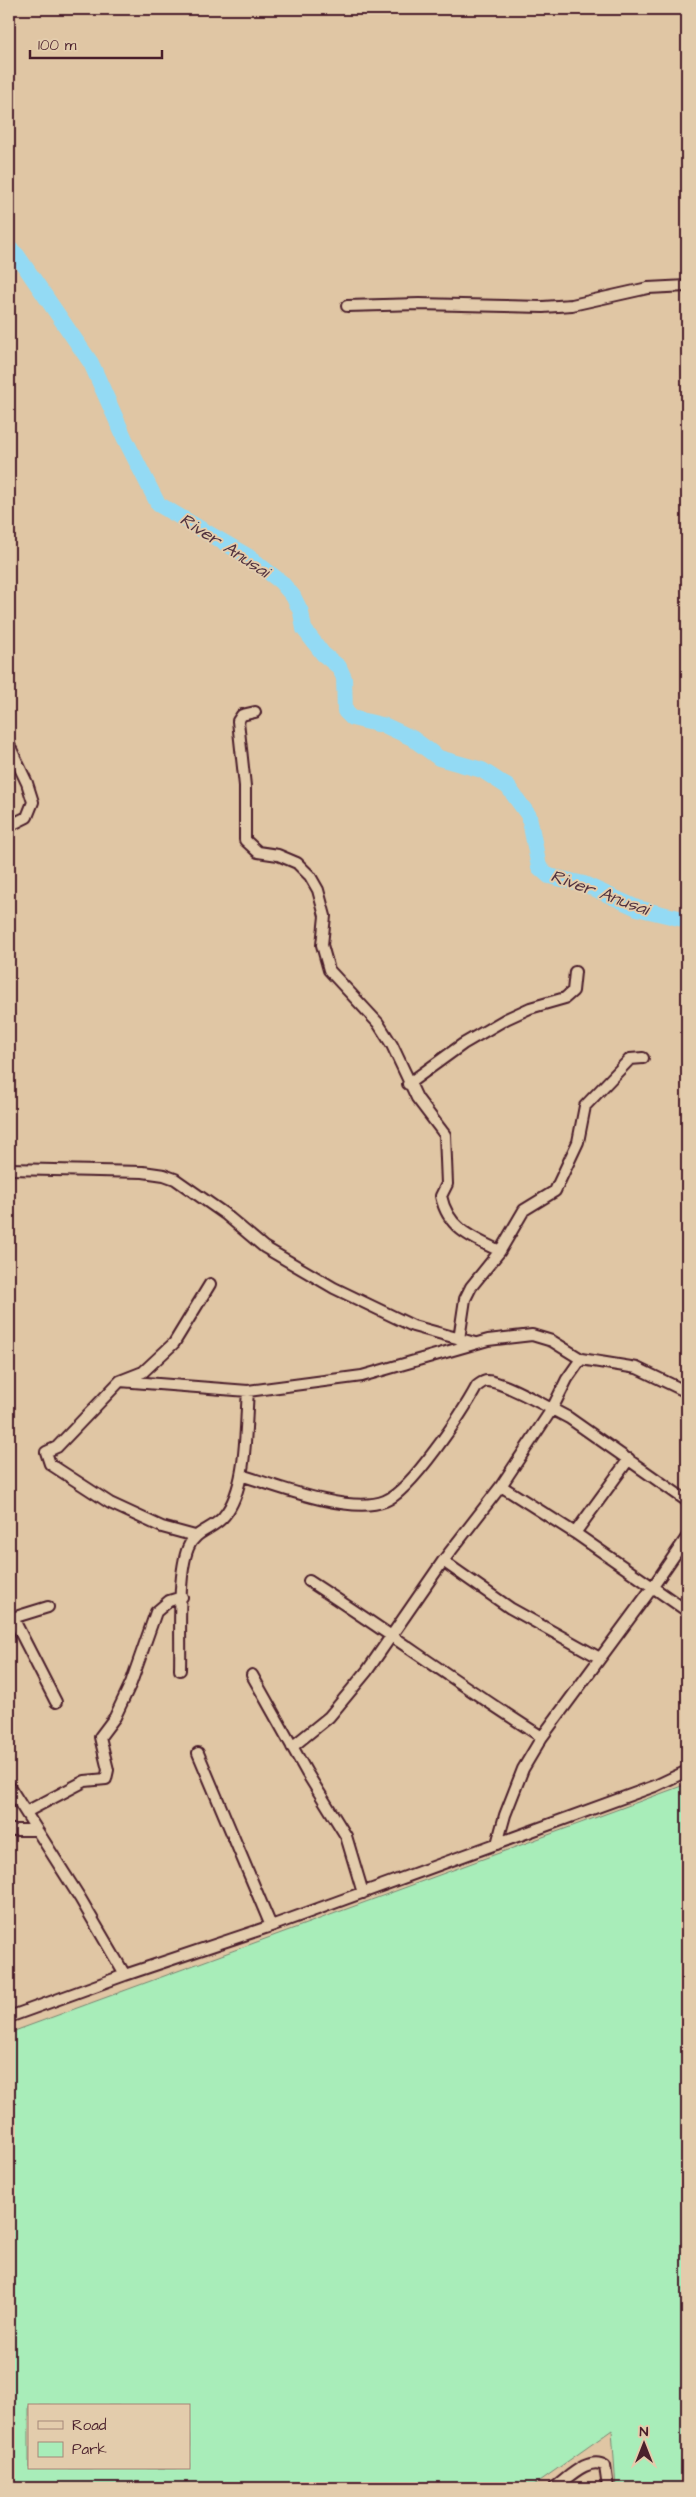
<svg xmlns="http://www.w3.org/2000/svg" width="696" height="2497" viewBox="0 0 696 2497" font-family="'Architects Daughter',sans-serif">
<style>
.green{fill:#a8edb9;stroke:#798672;fill-rule:evenodd}
.lines{fill:none;stroke-linecap:round;stroke-linejoin:round}
.river{stroke:#93daf4;stroke-width:16}
.street-casing{stroke:#4a1f2b;stroke-width:14}
.street{stroke:#e3ccac;stroke-width:10}
.labels{text-anchor:middle;stroke-width:4;stroke-linejoin:round;paint-order:stroke}
.water-label{font-size:18px;font-style:italic;fill:#51323f;stroke:#e3ccac}
</style>
<rect width="100%" height="100%" fill="#e0c6a4"/>
<filter id="ink" filterUnits="userSpaceOnUse"><feTurbulence type="fractalNoise" baseFrequency=".02" numOctaves="2"/><feDisplacementMap in="SourceGraphic" scale="10" xChannelSelector="R" yChannelSelector="G"/><feConvolveMatrix kernelMatrix="1 2 1 2 8 2 1 2 1" color-interpolation-filters="sRGB"/></filter>
<g filter="url(#ink)">
<!-- green -->
<path class="green" d="M687 1784V2488H616L612 2430 530 2488H9V2033ZM29 2406H189V2468H29Z"/>
<g class="lines">
<!-- river -->
<path class="river" d="M9 248 17 255 91 363 125 439 158 504 249 557 281 582 293 596 301 612 304 629 323 654 339 667 344 678 345 711 352 718 386 726 412 738 439 758 482 770 508 787 529 816 539 867 549 876 584 884 637 908 687 920"/>
<defs>
<path id="street" d="M347 306 419 304 543 307 572 305 648 288 687 286
M255 712 242 715 238 721 245 786V840L258 852 278 855 297 863 310 876 318 890 325 916 322 945 329 970 378 1023 392 1045 417 1098 445 1135 447 1184 441 1196C448 1229 472 1238 500 1251
M9 745 27 783 33 802 27 817 9 826
M408 1084 463 1044 506 1019 530 1008 565 998 573 991 575 972
M9 1169 143 1172 164 1175 175 1179 225 1214 264 1247 334 1288 413 1326 475 1343
M459 1339 465 1299 471 1287 500 1251 524 1210 555 1191 578 1142 585 1106 630 1059 643 1058
M581 1359 567 1379 552 1409 569 1418 687 1501
M120 1381 248 1391 362 1376 488 1340 532 1335 552 1341 581 1359 637 1368 687 1392
M241 1475C276 1486 350 1515 385 1501 411 1491 463 1412 477 1386 480 1384 483 1381 487 1381 501 1381 538 1402 552 1409L501 1486 443 1561 367 1671 329 1717 292 1747
M501 1486 575 1533 687 1611
M575 1533 629 1459
M195 1536 162 1527 110 1503 50 1464 46 1452 57 1447 120 1381 143 1372 174 1343 210 1284
M443 1561 510 1608 600 1658
M309 1581C388 1632 463 1687 542 1737
M13 1618 56 1702
M9 1619 48 1607
M180 1670C181 1638 177 1575 188 1548 195 1530 213 1530 224 1516 248 1487 245 1427 248 1391
M252 1675 307 1773 346 1836 363 1893
M198 1753 271 1926
M9 1786 80 1898 125 1975
M26 1812 85 1781 106 1779 108 1770 100 1737 115 1717 131 1683 156 1612 169 1601 182 1597
M9 1830H37
M497 1844 505 1815 523 1769 542 1737 652 1588 687 1537
M9 2017 125 1975 271 1926 655 1786 687 1771
M554 2488C567 2479 589 2455 605 2466L608 2488"/>
</defs>
<!-- street casing -->
<use href="#street" class="street-casing"/>
<!-- street -->
<use href="#street" class="street"/>
</g>
</g>
<g class="labels">
<!-- water labels -->
<g class="water-label">
<text transform="translate(225 545) rotate(33)" y="6">River Anusai</text>
<text transform="translate(600 892) rotate(20)" y="6">River Anusai</text>
</g>
</g>
<!-- margin -->
<rect width="696" height="2497" fill="none" stroke="#e3ccac" stroke-width="30"/>
<rect x="15" y="15" width="666" height="2467" fill="none" stroke="#4a1f2b" stroke-width="2" filter="url(#ink)"/>
<!-- legend -->
<rect x="28" y="2404" width="162" height="65" fill="#e3ccac" stroke="#a68778"/>
<rect x="38" y="2421" width="25" height="8" fill="#e3ccac" stroke="#a68778"/>
<text x="72" y="2430" font-size="15" fill="#4a1f2b">Road</text>
<rect x="38" y="2442" width="25" height="15" fill="#a8edb9" stroke="#a68778"/>
<text x="72" y="2454" font-size="15" fill="#4a1f2b">Park</text>
<!-- north arrow -->
<g transform="translate(644 2444)" stroke="#e3ccac" stroke-width="4" paint-order="stroke">
<path d="M0-4L9 19L0 12L-9 19Z" fill="#4a1f2b"/>
<text y="-8" font-size="14" font-weight="bold" text-anchor="middle" fill="#4a1f2b">N</text>
</g>
<!-- scale -->
<path d="M30 50v8h132v-8" fill="none" stroke="#4a1f2b" stroke-width="2.5"/>
<text x="38" y="50" font-size="15" fill="#4a1f2b" stroke="#e3ccac" stroke-width="4" paint-order="stroke">100 m</text>
</svg>
